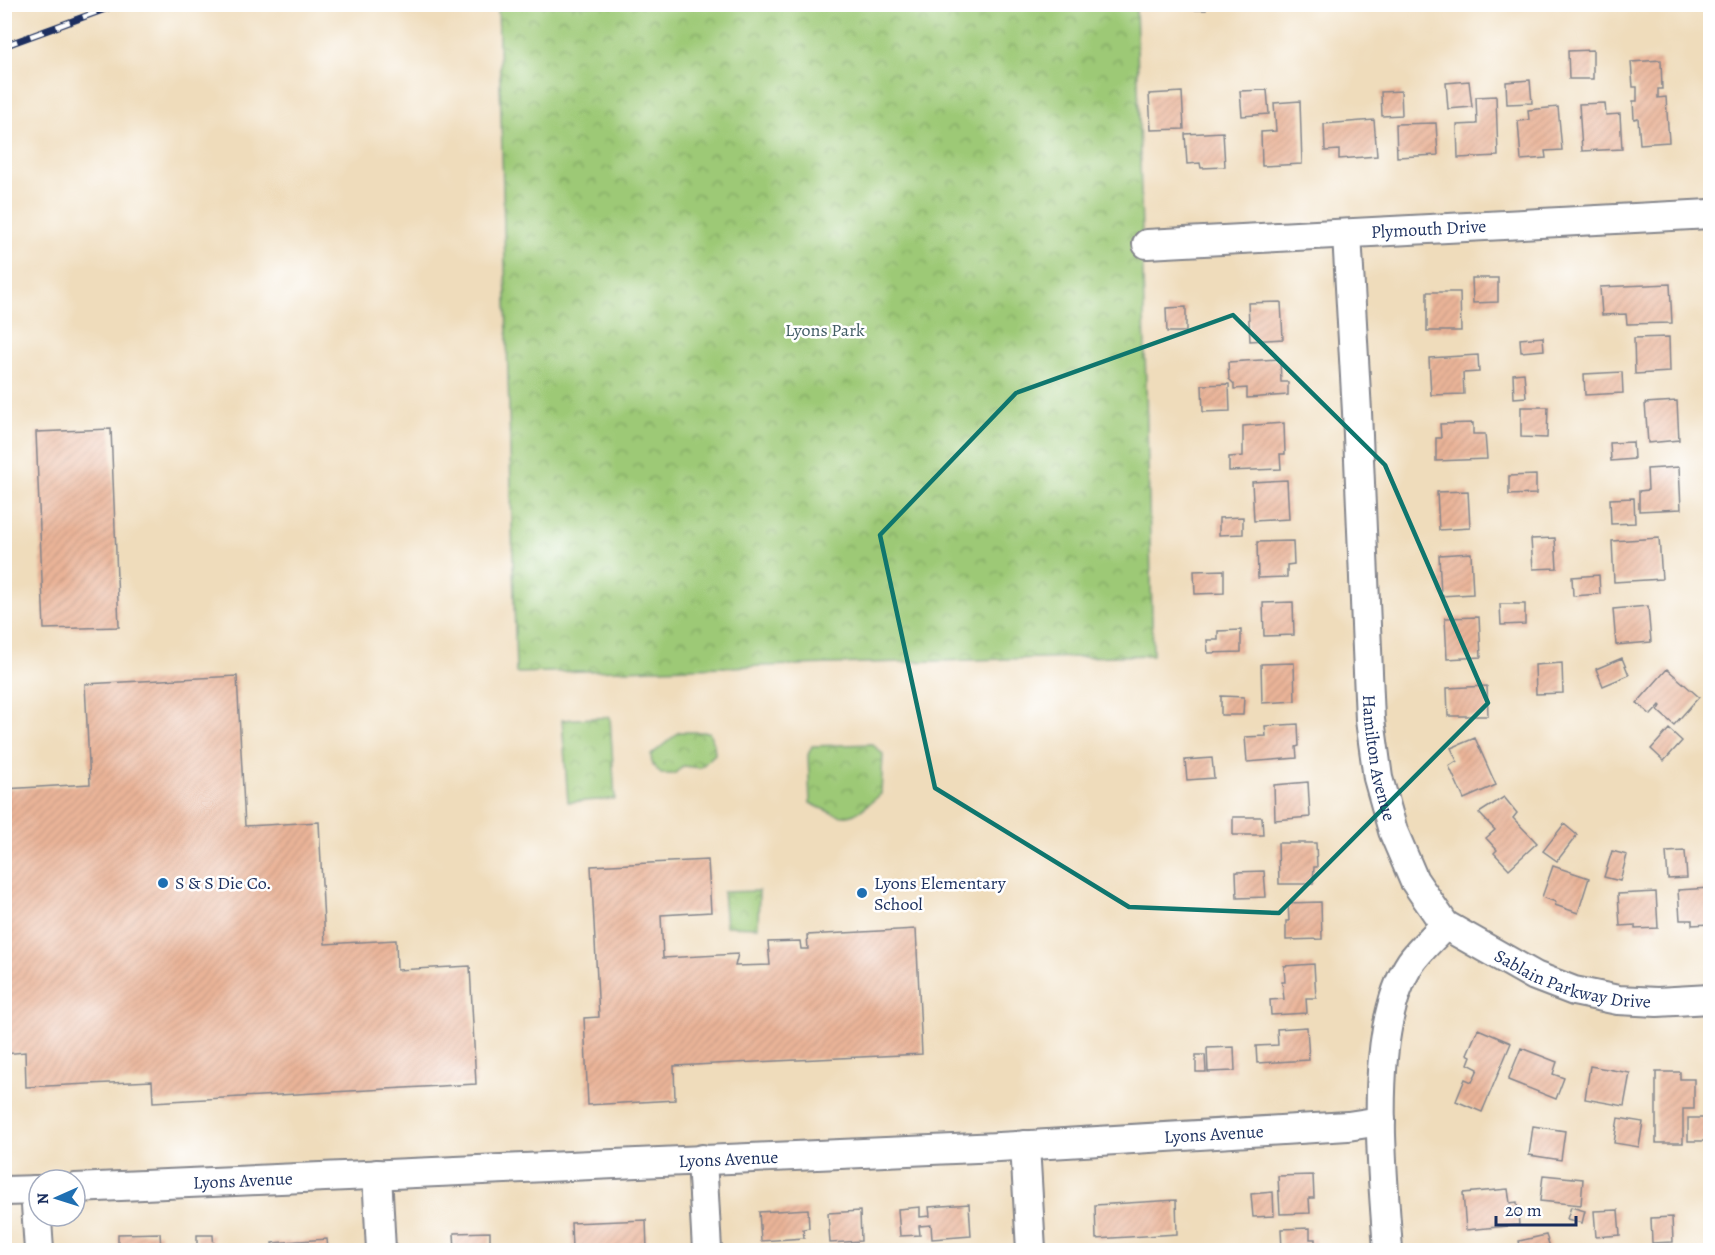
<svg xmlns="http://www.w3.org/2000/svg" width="1715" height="1255" viewBox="0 0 1715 1255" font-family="Alegreya,serif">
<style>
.park{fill:url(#park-crowns);stroke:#5c7c6a;stroke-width:1.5}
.building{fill:url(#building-hatch)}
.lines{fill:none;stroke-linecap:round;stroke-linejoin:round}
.minor-casing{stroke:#85868c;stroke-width:32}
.minor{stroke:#fff;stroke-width:28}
.rail-casing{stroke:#1b2f5e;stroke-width:7}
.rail{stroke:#fff;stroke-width:4.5;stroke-dasharray:14;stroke-linecap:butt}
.marked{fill:none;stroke:#0f766e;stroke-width:4.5;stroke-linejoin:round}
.poi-dot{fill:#1f6fb2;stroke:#fff;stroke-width:2}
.labels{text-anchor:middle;stroke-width:5;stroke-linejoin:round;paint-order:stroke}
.street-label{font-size:18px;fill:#1b2f5e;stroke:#fff}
.park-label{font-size:18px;fill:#425d65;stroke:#fff}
.poi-label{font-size:18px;fill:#1b2f5e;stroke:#fff;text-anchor:start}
</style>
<defs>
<pattern id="park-crowns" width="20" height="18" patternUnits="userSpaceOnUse" patternTransform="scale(1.5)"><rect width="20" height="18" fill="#9dc976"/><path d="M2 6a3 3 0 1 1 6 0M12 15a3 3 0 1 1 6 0" fill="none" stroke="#7fa464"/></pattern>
<pattern id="building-hatch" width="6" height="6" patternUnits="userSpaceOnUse" patternTransform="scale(1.5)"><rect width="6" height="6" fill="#eab498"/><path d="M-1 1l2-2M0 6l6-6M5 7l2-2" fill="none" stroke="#c89b85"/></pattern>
</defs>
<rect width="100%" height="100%" fill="#fff"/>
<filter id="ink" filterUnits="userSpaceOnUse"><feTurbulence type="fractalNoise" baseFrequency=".0167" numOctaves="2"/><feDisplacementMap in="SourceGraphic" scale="12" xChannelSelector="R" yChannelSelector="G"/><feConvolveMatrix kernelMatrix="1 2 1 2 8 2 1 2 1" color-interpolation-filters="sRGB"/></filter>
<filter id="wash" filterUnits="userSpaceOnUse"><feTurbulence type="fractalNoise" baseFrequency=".008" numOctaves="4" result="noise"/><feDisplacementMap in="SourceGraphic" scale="24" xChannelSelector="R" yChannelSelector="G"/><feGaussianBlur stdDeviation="1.35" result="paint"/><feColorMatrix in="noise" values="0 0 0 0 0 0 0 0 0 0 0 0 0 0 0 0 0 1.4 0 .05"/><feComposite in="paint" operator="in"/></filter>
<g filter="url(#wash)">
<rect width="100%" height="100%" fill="#efdcbb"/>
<!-- park -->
<path class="park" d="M498 5H1136L1153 655 516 673Z
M610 717 615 799 568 802 562 720Z
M679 732H709L714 744 715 754 700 768 683 766 675 774H661L652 764 651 755Z
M872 744 883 754 881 794C847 822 850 822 810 803L808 755 812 746Z
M759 891 758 927 726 926 723 892Z"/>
<g id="blocks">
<!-- building -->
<path class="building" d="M1192 4H1206V10H1192Z
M1593 50V79H1569L1568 51Z
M1661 60 1662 89H1658V98L1666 97 1669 142 1640 144 1638 118 1634 119 1633 101H1637V87H1633L1631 62Z
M1530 80 1532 103 1507 104 1506 82Z
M1469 81 1472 107 1448 109 1446 83Z
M1267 90 1269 114 1242 116 1240 91Z
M1401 91 1402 115 1382 116 1381 92Z
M1182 92 1184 129 1151 130 1149 94Z
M1496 96 1498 156 1458 158 1457 125 1477 124 1476 97Z
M1300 101 1302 164 1262 166 1261 132 1276 131 1274 103Z
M1605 103 1606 115 1620 114 1622 149 1582 151 1579 104Z
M1558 107 1562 150 1545 151 1546 158 1521 160 1518 121 1529 120 1528 110Z
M1374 120 1377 156 1339 159V150L1325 151 1324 124Z
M1436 123 1438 155 1397 157 1396 124Z
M1223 132 1225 167 1201 168 1200 163 1187 164 1185 134Z
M1472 278H1498V302L1473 303Z
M1670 284 1672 323 1627 324 1626 314 1602 315 1600 287Z
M1427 292H1460L1461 331H1427Z
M1281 302 1283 339 1250 341 1248 303Z
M1186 307V332H1167L1166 308Z
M1543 337 1544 350 1521 352 1520 339Z
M1669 337 1670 372 1635 374 1634 338Z
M1478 355 1479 372 1463 373 1464 394 1431 395 1429 358Z
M1280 359 1281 382H1288V395L1247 398V388L1234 389V384L1229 379 1228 362Z
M1622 372 1623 393 1585 395 1584 374Z
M1524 373 1526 397 1514 398 1513 374Z
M1229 384 1230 411 1203 412 1202 385Z
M1677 401 1679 440 1648 443 1645 403Z
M1521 407H1548L1547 438 1521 437Z
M1284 423 1285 454H1280L1281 469 1229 471V457L1243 456V426Z
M1473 423V434H1485L1487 459 1436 461V438H1441L1440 424Z
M111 429 119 627 44 629 36 432Z
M1633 442 1634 459 1611 461 1610 443Z
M1679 467 1681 509 1639 511V491L1648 490 1647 469Z
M1536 475V494L1509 495V476Z
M1287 480 1289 519 1254 521 1252 482Z
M1468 491 1470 528 1439 530 1437 492Z
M1634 498 1635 523 1611 524 1610 499Z
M1243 517V534L1219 535V518Z
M1555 538 1557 568 1533 569 1531 539Z
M1659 538 1662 579 1614 582 1612 541Z
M1293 541 1294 564 1287 565V577L1258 578 1257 542Z
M1471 553 1473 594 1441 596 1439 555Z
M1224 570V593L1195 594 1194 571Z
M1599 575 1600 594 1573 596 1572 577Z
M1293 602 1294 635 1264 636 1263 603Z
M1500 604H1525V624L1501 625Z
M1648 606 1651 642 1616 645 1613 609Z
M1479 617 1481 657 1447 659 1445 618Z
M1241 630V652L1208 653 1207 640H1218V631Z
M1622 658 1629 675 1603 686 1596 669Z
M1294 663 1295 701 1262 703 1261 664Z
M1562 663 1563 693 1536 694 1535 665Z
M1667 669 1699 697 1674 725 1658 711 1661 706 1660 705 1651 715 1637 703Z
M237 676 245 826 319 822 325 944 396 940 397 970 470 966 476 1084 153 1102 152 1081 26 1087 25 1052 4 1054V1047H8L4 985V789L90 784 85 684Z
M1487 686 1488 716H1448L1447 688Z
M1221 696 1244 697 1243 715H1221Z
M1298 724 1299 746 1296 747 1297 758 1247 762 1245 737 1266 736 1265 726Z
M1669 729 1682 741 1664 761 1651 749Z
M1475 738 1496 785 1464 799 1449 766 1457 761 1451 748Z
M1212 758 1214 778 1187 780 1185 760Z
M1308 782 1310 817 1275 820 1274 785Z
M1504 797 1517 813 1513 818 1537 843 1509 869 1494 853 1497 850 1486 838 1495 830 1479 813Z
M1233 817H1262L1263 835H1233Z
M1564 824 1577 835 1557 861 1543 851Z
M1278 843H1316L1317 867H1314L1313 884H1279Z
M1612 851 1627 855 1620 881 1604 877Z
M1685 851 1687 878 1668 879 1666 852Z
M708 860 711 912 661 915 663 958 738 954 735 966 770 965 768 942 800 941 801 949H808L807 935 916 929 922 1054 674 1066 675 1100 588 1105 584 1018 599 1017 591 866Z
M1553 866 1589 878 1578 913 1555 905 1556 902 1542 897Z
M1264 871 1266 897 1237 898 1236 872Z
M1710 888V924L1692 925V920H1680L1678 890Z
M1656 892 1658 928 1635 929V925L1620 926 1618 894Z
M1321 902 1322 939 1286 940V921H1289L1288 903Z
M1314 964 1316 998H1306L1307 1013 1271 1015 1270 1000 1284 999 1282 982H1285L1284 966Z
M1307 1027 1309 1060 1257 1063 1256 1046 1278 1045 1277 1029Z
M1478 1029 1511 1043 1482 1112 1456 1101 1465 1079 1472 1082 1478 1069 1468 1064 1471 1056 1467 1054Z
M1234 1047 1235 1071 1208 1072 1207 1048Z
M1521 1048 1557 1062 1553 1074 1564 1078 1556 1099 1508 1080Z
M1196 1055H1205L1206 1072H1196Z
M1590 1066 1630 1073 1624 1106 1585 1099Z
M1656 1072H1680V1079H1694V1109H1683V1143H1656Z
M1618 1118 1643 1122 1639 1147 1614 1143Z
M1688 1118H1710V1141H1688Z
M1533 1126 1565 1131 1561 1160 1529 1155Z
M1313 1175 1314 1198H1309L1310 1213 1280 1214 1278 1176Z
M1543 1175 1583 1179 1581 1205 1540 1201Z
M1508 1189 1510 1203 1517 1202 1519 1225 1466 1230 1463 1193Z
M1273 1192 1274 1216 1253 1217 1251 1194Z
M1176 1200 1177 1234 1096 1239 1095 1205Z
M969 1204 971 1236 932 1239 931 1225 919 1226 920 1235 900 1236 898 1209 920 1207V1217L930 1216 929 1207Z
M1571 1207 1585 1211 1582 1223 1567 1219Z
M808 1209 809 1228 803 1229 804 1238 761 1241 759 1212Z
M1618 1210 1620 1235 1596 1237 1594 1211Z
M860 1211 861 1241 830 1243 828 1213Z
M1672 1217 1673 1242 1652 1243 1651 1218Z
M646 1220 647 1250H572L571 1223Z
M1310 1228V1239H1315V1250H1282L1281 1229Z
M490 1232V1250H455L454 1233Z
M160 1233 161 1250H118V1234Z
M197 1235H213L214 1250H197Z
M1546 1235 1551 1250H1521L1519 1241Z
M327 1239 328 1250H273L272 1243Z"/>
</g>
</g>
<g filter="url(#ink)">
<use href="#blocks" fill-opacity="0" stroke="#85868c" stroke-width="1.5"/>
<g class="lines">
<defs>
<g id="minor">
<path id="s1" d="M1347 234 1357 412 1370 720 1378 778 1393 831 1414 880 1445 925 1535 976 1574 991 1618 1000 1657 1002 1710 999"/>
<path id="s2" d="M1147 244 1710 214"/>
<path d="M1025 1145 1031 1250"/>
<path d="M702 1159 707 1250"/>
<path d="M377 1174 381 1250"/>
<path id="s3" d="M75 1188 999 1147 1348 1126 1381 1121"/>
<path d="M35 1190 39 1250"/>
<path d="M4 1191 39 1190"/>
<path d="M1388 1250C1383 1172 1366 1029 1411 962 1420 949 1434 937 1445 925"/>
</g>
</defs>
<!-- minor casing -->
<use href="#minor" class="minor-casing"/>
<!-- minor -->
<use href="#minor" class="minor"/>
<defs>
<path id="rail" d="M4 46 119 4"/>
</defs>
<!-- rail casing -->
<use href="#rail" class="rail-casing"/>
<!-- rail -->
<use href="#rail" class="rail"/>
</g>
</g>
<!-- marked area -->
<path class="marked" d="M1233 315 1385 465 1488 703 1279 913 1129 907 935 788 880 535 1016 393Z"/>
<!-- markers -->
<g class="poi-dot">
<circle cx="163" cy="883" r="6"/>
<circle cx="862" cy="893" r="6"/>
</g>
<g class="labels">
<!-- street labels -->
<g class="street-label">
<text dy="6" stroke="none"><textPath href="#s2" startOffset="282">Plymouth Drive</textPath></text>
<text dy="6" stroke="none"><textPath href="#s1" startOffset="525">Hamilton Avenue</textPath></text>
<text dy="6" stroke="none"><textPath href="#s1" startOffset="849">Sablain Parkway Drive</textPath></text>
<text dy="6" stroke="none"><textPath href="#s3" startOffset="1140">Lyons Avenue</textPath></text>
<text dy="6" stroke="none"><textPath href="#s3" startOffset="654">Lyons Avenue</textPath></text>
<text dy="6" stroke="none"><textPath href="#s3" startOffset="168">Lyons Avenue</textPath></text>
</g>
<!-- park labels -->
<g class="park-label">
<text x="825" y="336">Lyons Park</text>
</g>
<!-- poi labels -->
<g class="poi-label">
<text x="175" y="889">S &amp; S Die Co.</text>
<text x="874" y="889">Lyons Elementary<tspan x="874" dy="21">School</tspan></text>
</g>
</g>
<!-- margin -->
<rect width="1715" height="1255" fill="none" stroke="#fff" stroke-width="24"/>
<!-- north arrow -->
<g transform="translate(57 1198) rotate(267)"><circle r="28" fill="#ffffff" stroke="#a4acbf" stroke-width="1.5"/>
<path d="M0-4.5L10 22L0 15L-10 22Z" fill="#1f6fb2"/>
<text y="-9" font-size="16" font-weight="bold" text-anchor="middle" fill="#1b2f5e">N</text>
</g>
<!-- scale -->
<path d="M1496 1216v9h80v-9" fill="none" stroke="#1b2f5e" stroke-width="3"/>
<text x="1505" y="1216" font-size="18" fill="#1b2f5e" stroke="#ffffff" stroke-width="4.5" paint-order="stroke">20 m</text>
</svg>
